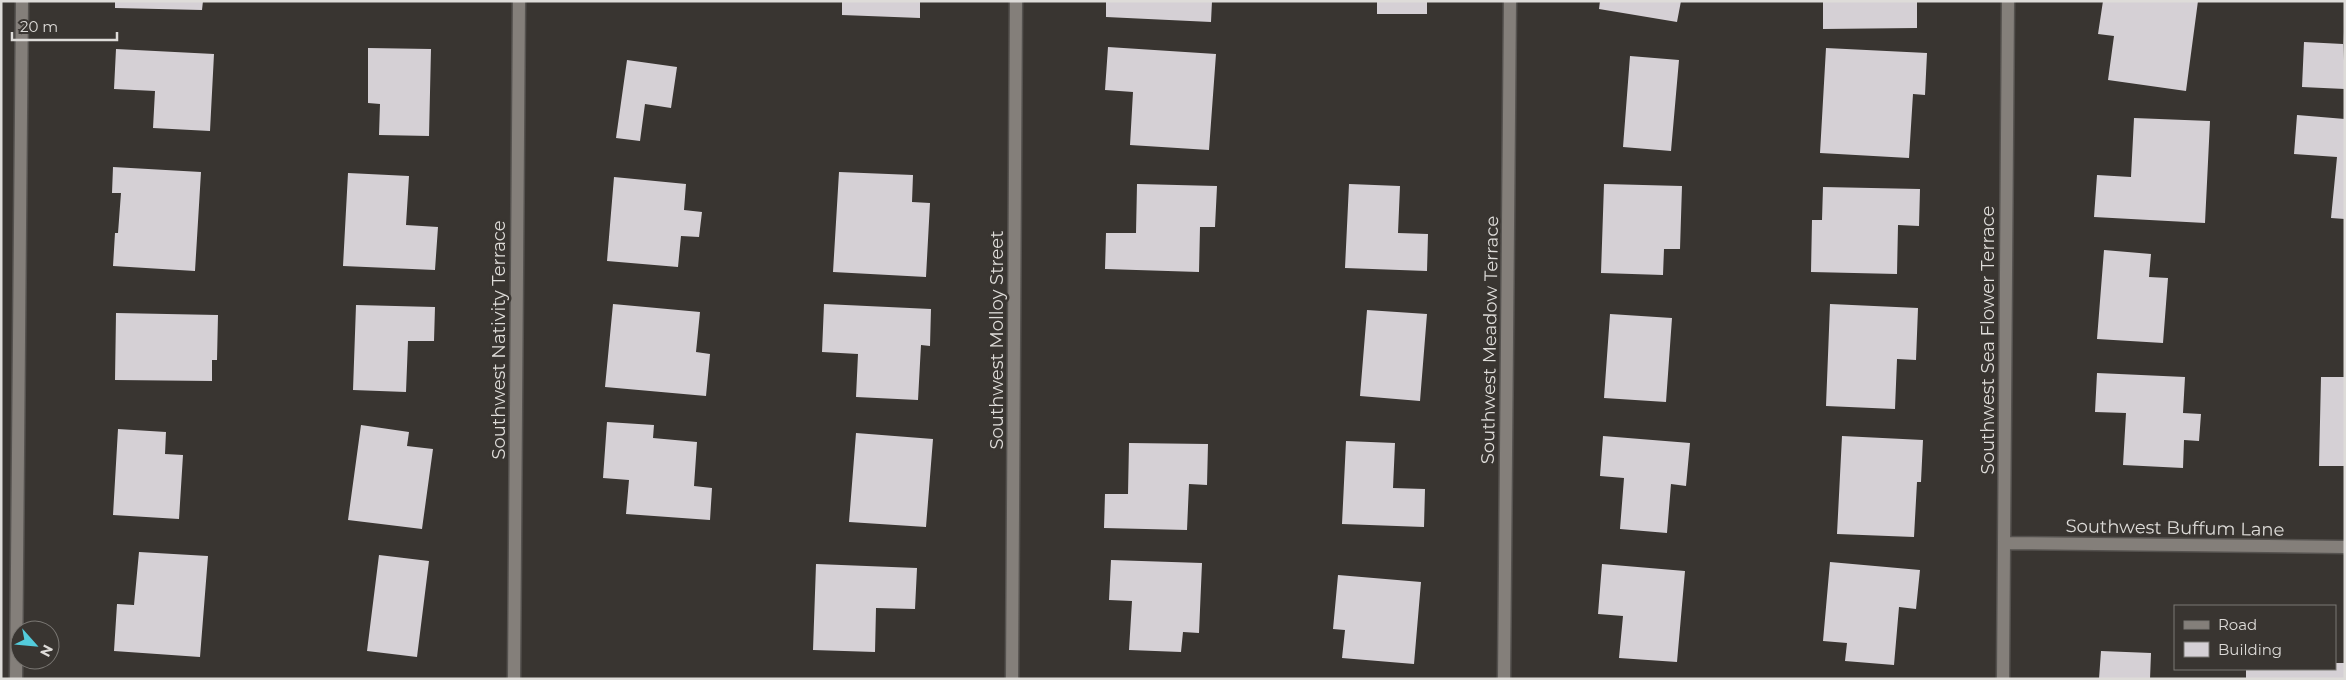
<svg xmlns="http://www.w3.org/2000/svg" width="2346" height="680" viewBox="0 0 2346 680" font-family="Montserrat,sans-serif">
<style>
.building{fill:#d5d0d5}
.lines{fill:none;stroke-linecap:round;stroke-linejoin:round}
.street-casing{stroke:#55524f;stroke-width:15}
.street{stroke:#847f7a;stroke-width:12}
.labels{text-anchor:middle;stroke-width:5;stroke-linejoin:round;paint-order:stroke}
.street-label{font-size:18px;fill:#dedcd9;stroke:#393531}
</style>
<rect width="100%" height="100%" fill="#393531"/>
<!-- building -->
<path class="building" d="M115 1H203L202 10 115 8Z
M842 1H920V18L842 15Z
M1106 1H1212L1211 22 1106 17Z
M1377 1H1427V14H1377Z
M1600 1H1681L1677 22 1599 9Z
M1823 1H1917V28L1823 29Z
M2103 1H2198L2186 91 2108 80 2114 36 2098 34Z
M2343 32 2345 89 2302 87 2304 42 2343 44Z
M1108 47 1216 54 1209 150 1130 145 1133 92 1105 90Z
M368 48 431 49 429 136 379 135 380 104 368 103Z
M1826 48 1927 53 1925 95 1913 94 1909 158 1820 153Z
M116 49 214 54 210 131 153 128 155 91 114 89Z
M1630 56 1679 60 1671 151 1623 147Z
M627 60 677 67 671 108 645 104 640 141 616 138Z
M2297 115 2345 119V219L2331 218 2337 157 2294 154Z
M2134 118 2210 121 2205 223 2094 217 2097 175 2131 177Z
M113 167 201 172 195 271 113 266 115 233H118L121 193H112Z
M839 172 913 175 912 202 930 203 926 277 833 272Z
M348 173 409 176 406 225 438 227 435 270 343 266Z
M614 177 686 184 684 210 702 212 699 237 681 236 678 267 607 261Z
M1137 184 1217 186 1215 227H1200L1199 272 1105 269 1106 233H1136Z
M1349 184 1400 186 1398 233 1428 234 1427 271 1345 268Z
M1604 184 1682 186 1680 249H1664L1663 275 1601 273Z
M1823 187 1920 189 1919 226 1898 225 1897 274 1811 272 1812 220H1822Z
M2104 250 2151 254 2149 277 2168 278 2163 343 2097 339Z
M613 304 700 312 696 352 710 354 706 396 605 387Z
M824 304 931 309 930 346 921 345 918 400 856 397 858 354 822 352Z
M1830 304 1918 308 1916 360 1897 359 1895 409 1826 406Z
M356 305 435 307 434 341H408L406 392 353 390Z
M1367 310 1427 314 1420 401 1360 396Z
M116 313 218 315 217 360H212V381L115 380Z
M1610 314 1672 318 1666 402 1604 398Z
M2097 373 2185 377 2183 413 2201 414 2199 441 2184 440 2183 468 2123 465 2126 413 2095 412Z
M2321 377H2345V466H2319Z
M607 422 654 425 653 438 697 442 694 486 712 488 710 520 626 514 629 480 603 478Z
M361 425 409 432 407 446 433 449 422 529 348 520Z
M118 429 166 432 165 454 183 455 179 519 113 515Z
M856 433 933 439 926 527 849 522Z
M1603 436 1690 443 1686 486 1671 484 1667 533 1620 529 1624 478 1600 476Z
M1842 436 1923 440 1921 482H1917L1914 537 1837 534Z
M1346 441 1395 443 1393 488 1425 489 1424 527 1342 524Z
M1129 443 1208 444 1207 485 1189 484 1187 530 1104 528 1105 494H1128Z
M139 552 208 556 200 657 114 651 117 604 134 605Z
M379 555 429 561 417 657 367 651Z
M1111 560 1202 563 1199 633 1183 632 1181 652 1129 650 1132 601 1109 600Z
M1830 562 1920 570 1916 609 1899 607 1894 665 1845 661 1847 643 1823 641Z
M816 564 917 568 915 609 876 608 875 652 813 650Z
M1602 564 1685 571 1677 662 1619 658 1623 616 1598 614Z
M1338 575 1421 582 1414 664 1342 658 1345 630 1333 629Z
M2101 651 2151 653 2150 679H2099Z
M2335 663H2345V679H2246V669H2335Z"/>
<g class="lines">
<defs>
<path id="street" d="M2004 543 2345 547
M16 679 22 1
M514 679 519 1
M1012 679 1016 1
M1504 679 1510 1
M2003 679 2008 1"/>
</defs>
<!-- street casing -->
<use href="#street" class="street-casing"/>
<!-- street -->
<use href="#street" class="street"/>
</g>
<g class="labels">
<!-- street labels -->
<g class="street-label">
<text transform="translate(499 340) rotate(-90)" y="6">Southwest Nativity Terrace</text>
<text transform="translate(997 340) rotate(-90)" y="6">Southwest Molloy Street</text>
<text transform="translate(1490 340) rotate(-89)" y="6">Southwest Meadow Terrace</text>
<text transform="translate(1988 340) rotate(-90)" y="6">Southwest Sea Flower Terrace</text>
<text transform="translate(2175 528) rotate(1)" y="6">Southwest Buffum Lane</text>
</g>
</g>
<!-- border -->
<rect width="2346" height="680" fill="none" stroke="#dedcd9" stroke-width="5"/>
<!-- legend -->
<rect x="2174" y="605" width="162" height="65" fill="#393531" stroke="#7b7874"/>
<rect x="2184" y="621" width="25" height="8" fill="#847f7a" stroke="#7b7874"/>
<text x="2218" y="630" font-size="15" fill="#dedcd9">Road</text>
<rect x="2184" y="642" width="25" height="15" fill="#d5d0d5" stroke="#7b7874"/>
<text x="2218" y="655" font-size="15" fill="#dedcd9">Building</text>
<!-- north arrow -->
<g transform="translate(35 645) rotate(117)"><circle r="24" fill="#393531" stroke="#7b7874"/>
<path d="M0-4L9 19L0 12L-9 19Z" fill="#53cbdb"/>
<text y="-8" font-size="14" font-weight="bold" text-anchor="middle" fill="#dedcd9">N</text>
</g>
<!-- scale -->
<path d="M12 32v8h105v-8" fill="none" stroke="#dedcd9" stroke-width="2.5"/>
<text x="20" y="32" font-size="15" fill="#dedcd9" stroke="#393531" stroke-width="4" paint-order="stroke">20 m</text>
</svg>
